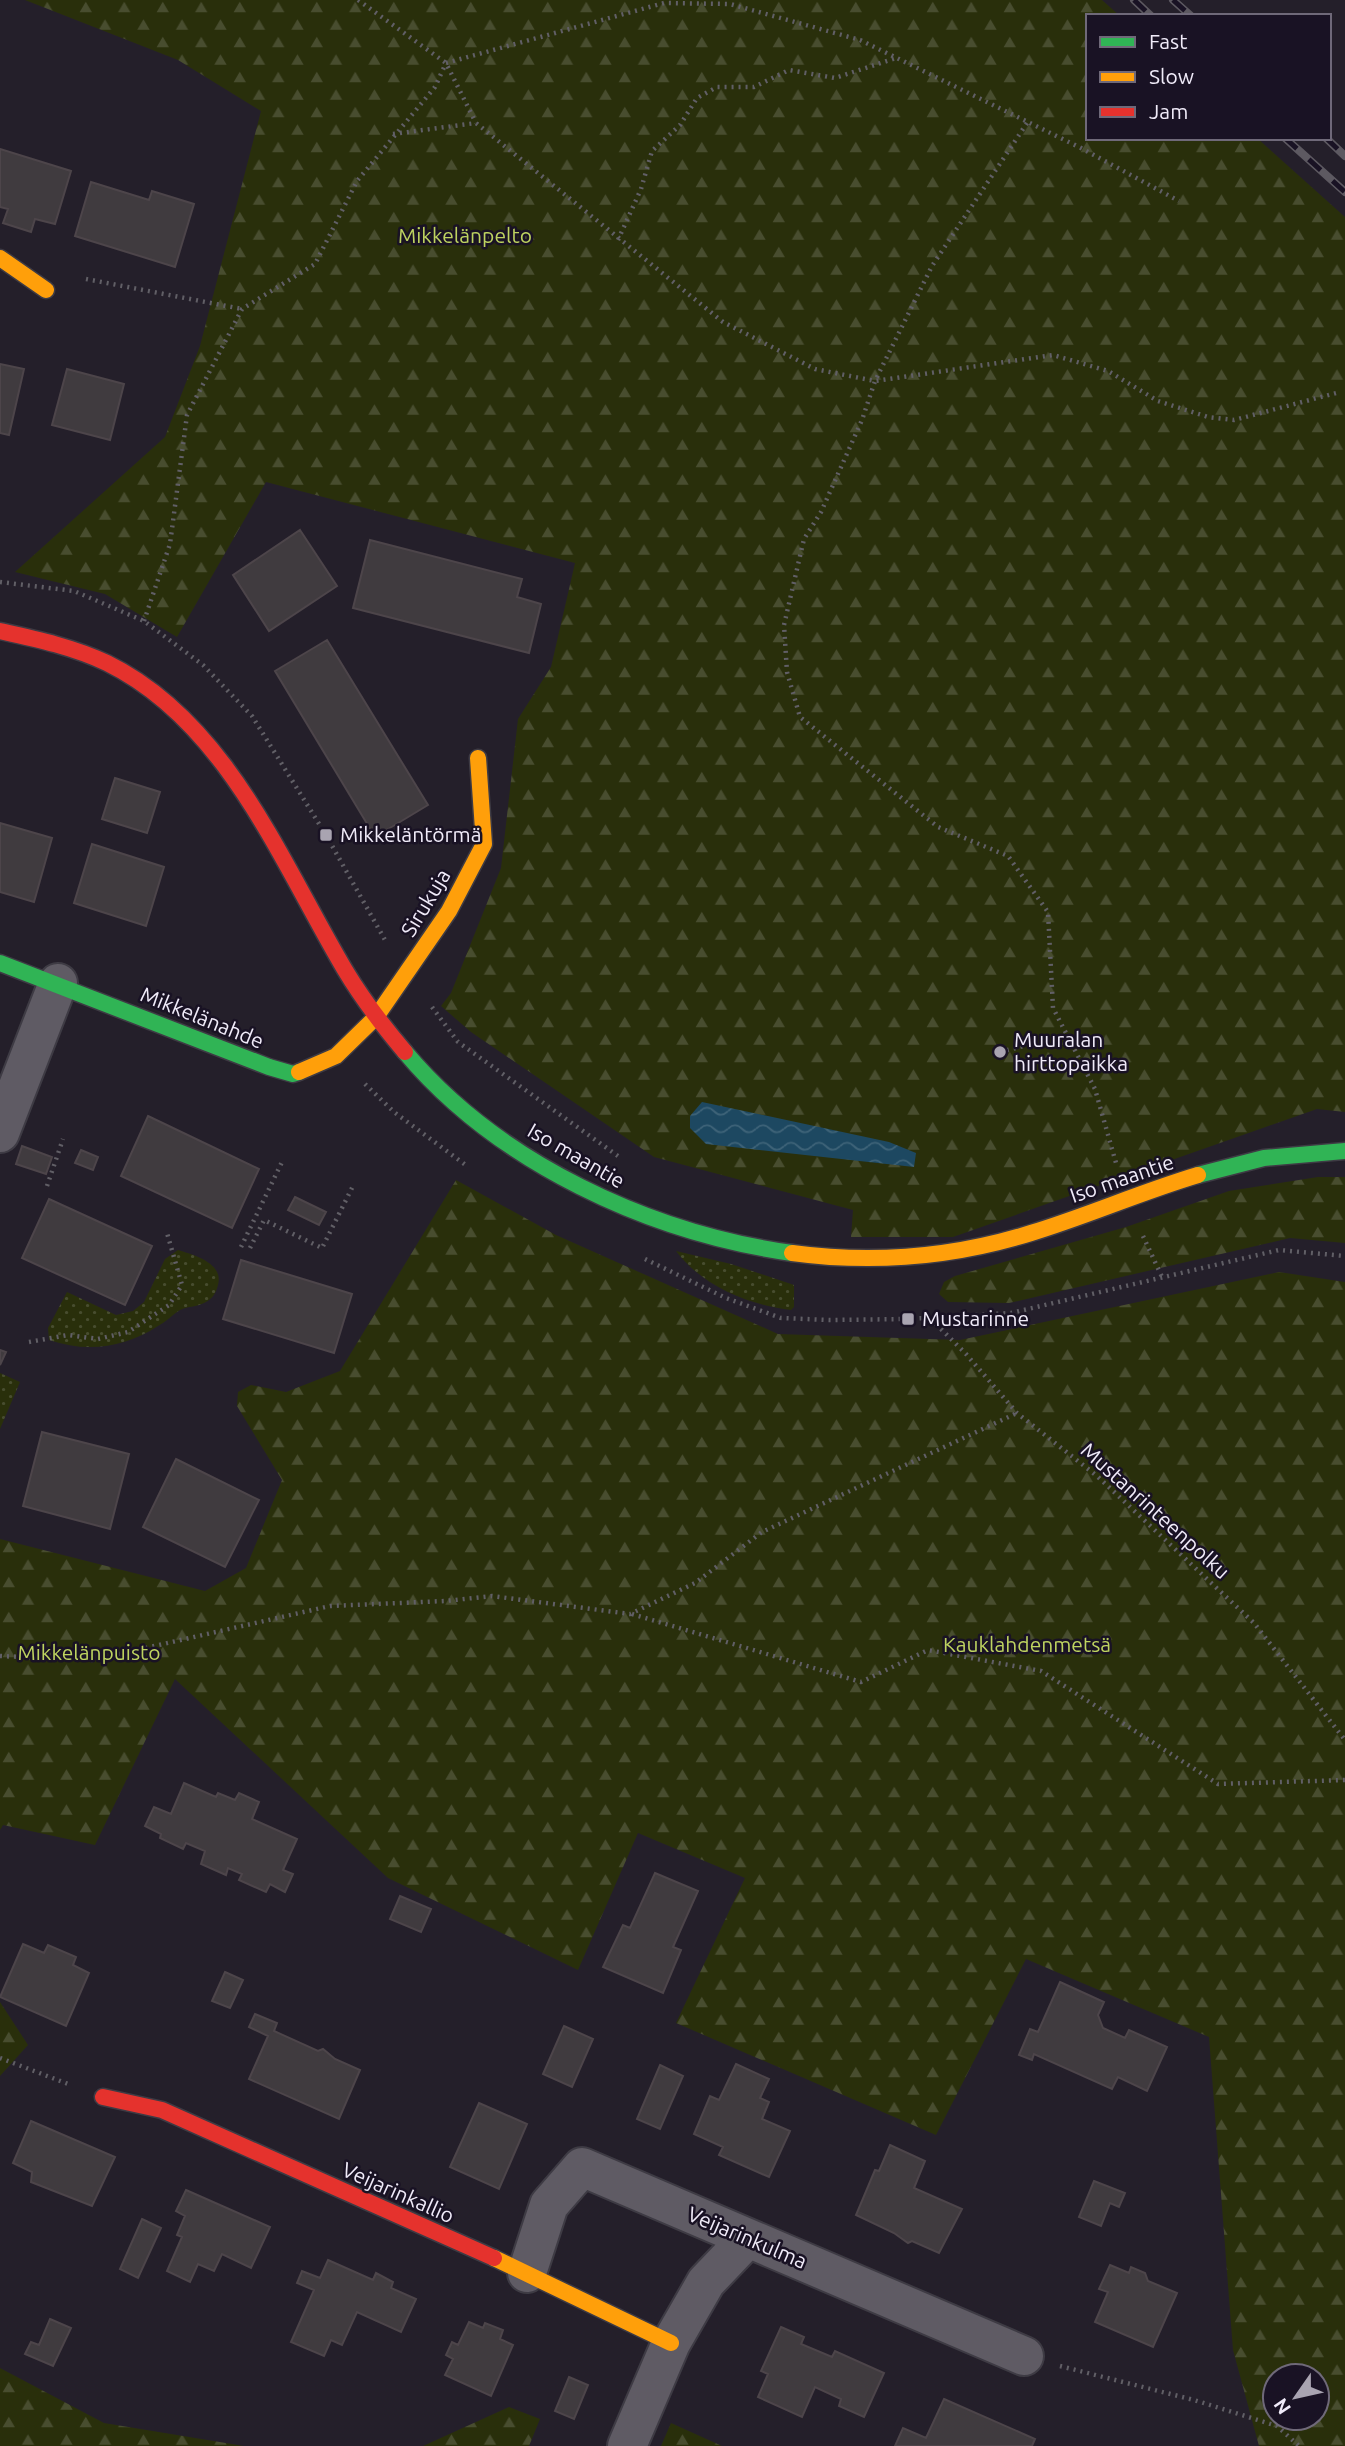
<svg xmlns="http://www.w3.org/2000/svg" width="1345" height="2446" viewBox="0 0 1345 2446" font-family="Ubuntu,sans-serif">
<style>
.green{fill:url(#green-dots)}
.forest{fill:url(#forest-firs);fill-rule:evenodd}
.water{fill:url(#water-waves)}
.building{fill:#403b3f;stroke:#4d454a;stroke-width:2}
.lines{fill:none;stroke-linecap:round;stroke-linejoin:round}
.street-casing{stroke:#3e3b44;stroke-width:42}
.fast-casing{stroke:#3e3b44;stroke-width:19}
.slow-casing{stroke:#3e3b44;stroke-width:19}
.jam-casing{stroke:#3e3b44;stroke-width:19}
.path{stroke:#615f66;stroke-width:4.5;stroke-dasharray:2 5;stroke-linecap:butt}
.street{stroke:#5f5b64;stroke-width:38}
.fast{stroke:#30b455;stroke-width:16}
.slow{stroke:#ff9f0a;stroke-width:16}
.jam{stroke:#e5322d;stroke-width:16}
.rail-casing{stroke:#5d5961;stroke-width:8}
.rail{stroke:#191224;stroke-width:5;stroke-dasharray:16;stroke-linecap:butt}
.poi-dot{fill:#a9a4b1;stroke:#191224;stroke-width:2.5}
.labels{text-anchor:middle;stroke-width:5;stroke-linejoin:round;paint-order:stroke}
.park-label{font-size:21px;fill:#bed360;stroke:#191224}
.poi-label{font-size:21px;fill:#f0ebf9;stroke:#191224;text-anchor:start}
.street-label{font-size:21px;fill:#f0ebf9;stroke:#191224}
</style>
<defs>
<pattern id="green-dots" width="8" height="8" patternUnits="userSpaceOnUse" patternTransform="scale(1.75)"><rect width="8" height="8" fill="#292f0b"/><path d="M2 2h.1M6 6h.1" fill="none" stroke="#484d2f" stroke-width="1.8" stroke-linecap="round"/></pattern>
<pattern id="forest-firs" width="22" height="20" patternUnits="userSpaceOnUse" patternTransform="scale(1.75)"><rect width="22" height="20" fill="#292f0b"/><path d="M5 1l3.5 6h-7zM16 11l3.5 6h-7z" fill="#484d2f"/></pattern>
<pattern id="water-waves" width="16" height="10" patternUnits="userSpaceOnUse" patternTransform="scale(1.75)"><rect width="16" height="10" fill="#1d4861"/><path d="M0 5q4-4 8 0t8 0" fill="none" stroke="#3e6378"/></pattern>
</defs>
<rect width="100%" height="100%" fill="#241f2a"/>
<!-- green -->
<path class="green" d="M178 1250C194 1255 224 1263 218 1285 216 1293 213 1298 206 1302 198 1307 188 1306 180 1310 172 1315 166 1322 158 1326 124 1348 87 1353 49 1340L48 1328 67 1292 116 1315 133 1311 144 1302 165 1259Z
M676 1251 731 1264 794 1285V1307L791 1310C749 1305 702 1286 676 1251Z
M0 1373 20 1382 0 1429Z"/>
<!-- forest -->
<path class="forest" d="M25 0H1102L1120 16H1088V138H1257L1345 217V1112L1317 1109 953 1237H851L853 1210 654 1157 471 1032 441 1006 451 993 501 868 518 719 551 667 575 563 266 482 177 637 105 594 15 572 165 437 200 346 261 111 178 60Z
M1318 1177H1345V1243L1290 1238 1009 1303 948 1302 939 1294 944 1282 955 1276 1126 1227 1229 1191Z
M456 1180 556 1235 778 1334 960 1340 1279 1272 1345 1282V2446H1259L1233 2350 1209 2037 1026 1959 936 2135 676 2023 745 1878 638 1833 578 1970 388 1878 175 1679 95 1845 3 1825 0 1830V1539L205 1591 246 1568 282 1480 237 1406 238 1392 251 1385 286 1392 340 1371ZM1275 2376H1317V2418H1275Z
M0 2002 28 2045 0 2076Z
M0 2368 104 2423 244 2446H0Z
M509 2407 540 2419 529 2446H423Z
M671 2423 722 2446H661Z"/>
<!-- water -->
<path class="water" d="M702 1102 889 1142 916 1153 914 1167 706 1144 690 1128V1116Z"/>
<!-- building -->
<path class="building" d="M0 149 71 171 55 224 35 219 31 232 3 223 8 209 0 207Z
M91 182 149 200 152 191 194 204 175 267 75 236Z
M0 364 24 369 9 435 0 433Z
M67 369 124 384 110 440 52 425Z
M300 530 337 586 269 631 233 575Z
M370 540 522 579 517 597 541 604 529 653 353 608Z
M327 640 428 805 375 837 275 671Z
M115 778 160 792 147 833 102 819Z
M0 823 52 838 34 902 0 892Z
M92 844 164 867 146 926 74 903Z
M148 1116 259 1169 232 1228 121 1176Z
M22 1146 52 1157 46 1174 16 1164Z
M81 1150 98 1157 93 1170 75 1163Z
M295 1197 326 1212 319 1225 288 1210Z
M49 1199 152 1246 125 1305 22 1258Z
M241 1260 352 1294 334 1353 223 1319Z
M0 1350 6 1352 0 1365Z
M42 1432 129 1454 110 1529 23 1506Z
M176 1459 259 1500 225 1567 143 1527Z
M184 1783 216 1797 218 1793 235 1800 239 1793 259 1802 252 1819 297 1839 283 1870 293 1874 285 1892 270 1884 266 1892 239 1880 242 1874 228 1868 226 1875 201 1864 205 1851 186 1843 183 1849 160 1838 161 1834 145 1826 154 1807 171 1814Z
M655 1873 698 1891 673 1947 681 1950 663 1993 603 1967 623 1925 630 1928Z
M400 1896 431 1909 421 1932 390 1919Z
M23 1944 44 1953 48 1945 76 1957 73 1965 89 1973 66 2026 0 1997Z
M225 1972 243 1980 230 2008 212 2001Z
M1060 1982 1104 2002 1098 2015 1103 2028 1125 2038 1129 2030 1167 2047 1147 2091 1118 2077 1112 2089 1034 2054 1032 2060 1019 2055 1030 2029 1038 2032Z
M255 2014 277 2023 274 2031 318 2051 323 2049 335 2059 360 2070 339 2119 249 2079 268 2036 249 2027Z
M564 2026 593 2039 572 2087 543 2074Z
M736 2064 769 2079 760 2098 769 2102 762 2119 790 2131 769 2177 719 2155 723 2147 694 2134 710 2096 719 2100Z
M660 2065 683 2076 660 2129 637 2119Z
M479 2103 527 2124 499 2189 450 2167Z
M31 2121 115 2157 92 2206 31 2182 32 2172 13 2163Z
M890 2145 925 2161 914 2188 962 2209 939 2253 912 2241 908 2243 894 2233 856 2215 875 2170 879 2171Z
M1094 2181 1125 2193 1119 2207 1110 2203 1101 2226 1079 2217Z
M186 2190 270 2227 251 2268 222 2254 214 2271 198 2264 190 2282 167 2271 182 2237 177 2235 185 2216 176 2211Z
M142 2219 161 2228 138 2278 120 2269Z
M328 2260 373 2280 376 2273 393 2282 391 2288 416 2299 401 2332 357 2312 342 2345 331 2340 324 2356 291 2342 314 2290 297 2283 302 2271 320 2278Z
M1110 2265 1129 2273 1131 2267 1145 2273 1148 2281 1177 2293 1153 2347 1095 2322 1108 2292 1099 2289Z
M50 2319 71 2328 53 2366 25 2354 31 2342 39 2345Z
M469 2322 483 2328 485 2323 503 2330 500 2339 513 2345 491 2396 445 2375 453 2359 446 2355 452 2342 458 2345Z
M781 2327 804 2337 801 2344 832 2357 835 2351 884 2373 864 2417 839 2406 841 2399 815 2387 802 2417 758 2397 768 2374 761 2371Z
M569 2377 588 2385 574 2419 555 2411Z
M944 2399 1035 2439 1032 2446H895L903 2428 926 2438Z"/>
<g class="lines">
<defs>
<path id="street" d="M0 1133 58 983
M527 2273 549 2205 582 2167 1024 2356
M627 2446 671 2343 706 2282 747 2239"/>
<path id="fast" d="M0 963 269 1067 293 1074 299 1072
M405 1052C498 1163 650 1233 792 1253
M1198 1175 1264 1158 1345 1151"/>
<path id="slow" d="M0 258 46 290
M299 1072 336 1056 376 1017 449 911 484 844 478 758
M792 1253C874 1264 951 1258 1031 1233 1087 1216 1141 1192 1198 1175
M494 2258 671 2343"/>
<path id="jam" d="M0 631C36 639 73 647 107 663 227 722 281 862 345 970 363 1000 383 1026 405 1052
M103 2097 162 2110 494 2258"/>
</defs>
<!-- street casing -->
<use href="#street" class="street-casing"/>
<!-- fast casing -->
<use href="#fast" class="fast-casing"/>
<!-- slow casing -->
<use href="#slow" class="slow-casing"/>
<!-- jam casing -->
<use href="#jam" class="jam-casing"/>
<!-- path -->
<path class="path" d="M358 0 446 63 476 123
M446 63 664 3 730 4 860 40 1079 147 1179 201
M1027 123 932 266 875 381 862 420 821 512 804 539 784 625 787 672 800 717 938 827 1008 856 1048 912 1053 1008 1095 1089 1116 1163
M393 134 476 123 723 322 815 369 875 381 1053 355 1108 371 1158 401 1208 417 1234 420 1340 392
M618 240 641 189 652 151 680 125 697 98 717 87H754L789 70 835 78 896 58
M86 279 242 309
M0 582 74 591 144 621 203 665 252 716 326 835 385 940
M144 621 170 544 187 415 242 309 315 264 357 181 435 87 446 63
M432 1007 458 1042 618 1156
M1000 1052 1067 1035
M365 1084 394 1112 467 1166
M47 1186 63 1139
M1143 1236 1162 1277
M241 1247 282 1162
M250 1248 264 1220 322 1248 353 1186
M645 1259 726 1298 781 1318 829 1320 908 1319 1011 1313 1279 1250 1345 1256
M931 1319 966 1354 1017 1413 1097 1476 1254 1623 1345 1740
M29 1342 68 1335 98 1339 128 1332 169 1305 182 1285 167 1233
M632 1614 861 1682 928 1650 1041 1671 1218 1784 1345 1780
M0 1656 93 1660 330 1606 445 1601 492 1596 630 1614 695 1583 762 1532 1017 1413
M0 2058 68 2084
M1060 2366 1194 2400 1277 2426 1299 2446"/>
<!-- street -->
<use href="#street" class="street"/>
<!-- fast -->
<use href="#fast" class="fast"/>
<!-- slow -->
<use href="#slow" class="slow"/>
<!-- jam -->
<use href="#jam" class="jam"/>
<defs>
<path id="rail" d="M1134 0 1151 16
M1173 0 1191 16
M1285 138 1345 192
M1326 138 1345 156"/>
</defs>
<!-- rail casing -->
<use href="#rail" class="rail-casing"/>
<!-- rail -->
<use href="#rail" class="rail"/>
</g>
<!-- markers -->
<g class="poi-dot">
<rect x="319" y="828" width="14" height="14" rx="3.5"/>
<circle cx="1000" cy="1052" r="7"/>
<rect x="901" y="1312" width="14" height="14" rx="3.5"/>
</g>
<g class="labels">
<!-- park labels -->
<g class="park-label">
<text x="465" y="243">Mikkelänpelto</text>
<text x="1027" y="1652">Kauklahdenmetsä</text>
<text x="89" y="1660">Mikkelänpuisto</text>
</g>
<!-- poi labels -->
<g class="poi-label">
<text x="340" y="842">Mikkeläntörmä</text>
<text x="1014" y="1047">Muuralan<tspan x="1014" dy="24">hirttopaikka</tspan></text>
<text x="922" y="1326">Mustarinne</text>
</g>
<!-- street labels -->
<g class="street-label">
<text transform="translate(426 903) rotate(-59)" y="7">Sirukuja</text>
<text transform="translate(202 1018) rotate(22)" y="7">Mikkelänahde</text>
<text transform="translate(576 1156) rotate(30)" y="7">Iso maantie</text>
<text transform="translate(1122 1179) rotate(-19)" y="7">Iso maantie</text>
<text transform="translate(1155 1511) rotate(42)" y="7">Mustanrinteenpolku</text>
<text transform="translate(398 2193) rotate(24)" y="7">Veijarinkallio</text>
<text transform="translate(747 2238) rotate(23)" y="7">Veijarinkulma</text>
</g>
</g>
<!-- legend -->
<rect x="1086" y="14" width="245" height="126" fill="#191224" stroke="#6f6979" stroke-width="2"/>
<rect x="1100" y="37" width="35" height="10" fill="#30b455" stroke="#6f6979" stroke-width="2"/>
<text x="1149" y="49" font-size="21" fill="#f0ebf9">Fast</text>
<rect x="1100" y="72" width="35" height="10" fill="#ff9f0a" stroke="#6f6979" stroke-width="2"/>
<text x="1149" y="84" font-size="21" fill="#f0ebf9">Slow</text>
<rect x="1100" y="107" width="35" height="10" fill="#e5322d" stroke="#6f6979" stroke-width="2"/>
<text x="1149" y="119" font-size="21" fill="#f0ebf9">Jam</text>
<!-- north arrow -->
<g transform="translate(1296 2397) rotate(236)"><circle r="33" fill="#191224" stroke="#6f6979" stroke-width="2"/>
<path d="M0-5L12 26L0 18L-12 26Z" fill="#a9a4b1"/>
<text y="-10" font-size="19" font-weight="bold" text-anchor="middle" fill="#f0ebf9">N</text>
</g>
</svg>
